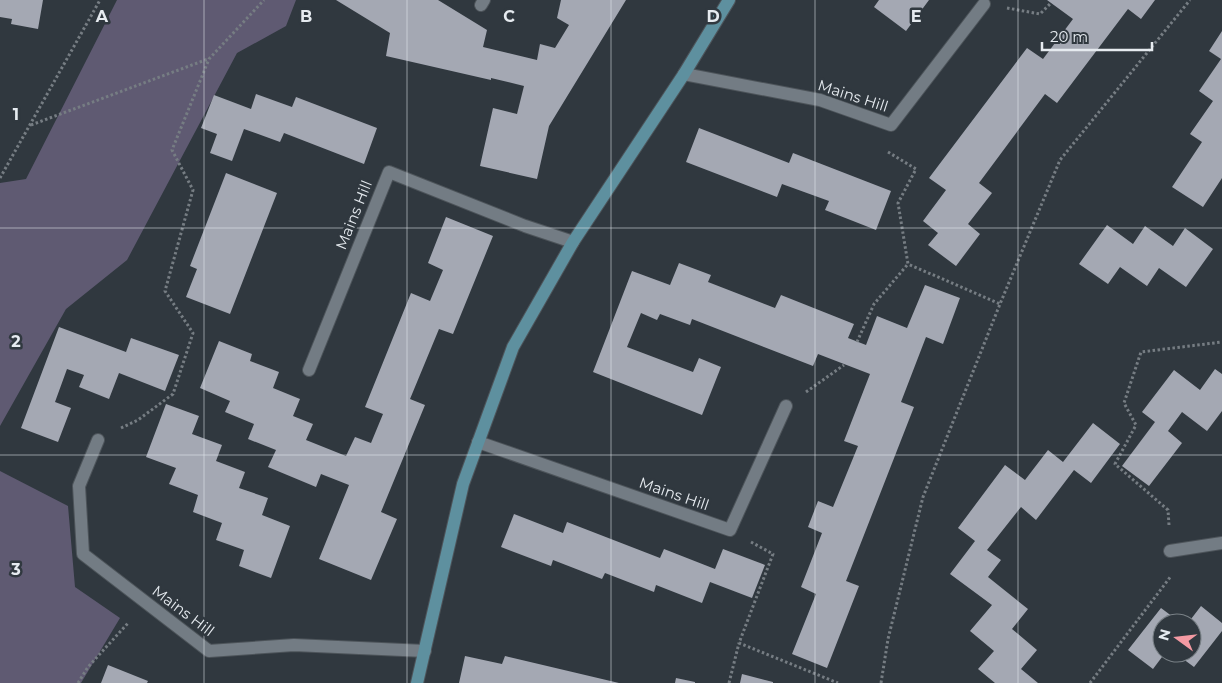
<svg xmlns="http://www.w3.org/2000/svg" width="1222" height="683" viewBox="0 0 1222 683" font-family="Montserrat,sans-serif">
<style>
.green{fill:#5f5a72}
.building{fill:#a4a8b3}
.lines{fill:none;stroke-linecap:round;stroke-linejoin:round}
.street-casing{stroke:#4d545a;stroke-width:14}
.secondary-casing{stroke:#4d545a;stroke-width:14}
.path{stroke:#767d83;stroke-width:3;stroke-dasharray:2.5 2.5;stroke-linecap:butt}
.street{stroke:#737c84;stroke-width:12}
.secondary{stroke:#5e909f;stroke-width:12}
.grid{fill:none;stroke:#e6ebf0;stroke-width:1;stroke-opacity:0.55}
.labels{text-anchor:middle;stroke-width:5;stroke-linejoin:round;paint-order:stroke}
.street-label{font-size:15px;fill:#e6ebf0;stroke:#30383f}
.grid-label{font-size:16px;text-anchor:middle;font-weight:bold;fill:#e6ebf0;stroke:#30383f;stroke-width:5;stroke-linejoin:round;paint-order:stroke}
</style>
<rect width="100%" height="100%" fill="#30383f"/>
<!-- green -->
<path class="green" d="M117 0H296L286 26 237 53 127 260 66 309 0 426V183L26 179Z
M0 471 68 506 75 587 120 618 81 683H0Z"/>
<!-- building -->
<path class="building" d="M0 0H43L38 29 11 24 12 19 0 17Z
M336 0H438L487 30 483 47 537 60 540 44 555 48 569 25 557 18 561 0H626L549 126 537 179 480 166 493 108 517 114 524 86 491 78V80L386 56 390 33Z
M879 0H929L906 31 874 7Z
M1047 0H1155L1141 19 1128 9 1057 103 1045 94 979 183 992 193 968 224 980 234 956 266 928 245 938 233 923 221 946 190 929 178 1027 48 1043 59 1073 19Z
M1222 31V178L1203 207 1172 187 1202 142 1190 134 1213 101 1199 91 1221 59 1209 51Z
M256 94 292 107 296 97 377 128 364 164 284 133 280 142 244 129 232 161 210 153 217 134 201 128 214 95 251 109Z
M699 128 789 163 793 153 891 191 876 230 825 210 829 201 782 184 777 197 686 162Z
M226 173 277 193 230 314 186 297 197 269 190 266Z
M446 217 493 236 453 334 439 329 410 399 425 405 381 512 397 519 371 580 319 559 349 485 321 474 316 487 268 467 276 450 248 439 254 424 225 412 230 401 200 388 219 341 252 354 250 361 279 372 273 388 300 399 293 416 313 424 306 440 346 456 355 437 371 443 383 414 365 407 411 293 430 301 443 270 428 263Z
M1107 225 1133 244 1145 226 1173 246 1185 228 1213 249 1186 287 1159 268 1147 286 1120 267 1108 284 1079 264Z
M679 263 711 275 708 282 775 308 781 295 854 324 848 338 866 345 877 316 907 328 925 285 960 298 943 344 926 337 901 402 914 407 846 581 859 586 827 668 792 654 816 594 801 587 822 533 808 527 818 501 833 507 858 446 844 441 870 374 818 354 813 366 692 319 690 325 660 314 657 320 641 313 627 347 693 372 699 358 721 367 702 415 593 372 632 271 670 285Z
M59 327 126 352 131 338 179 355 165 391 119 373 109 399 79 387 84 375 67 369 55 402 71 408 58 442 21 428Z
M1215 369 1222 374V411L1207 431 1182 412 1168 431 1182 443 1149 486 1122 466 1155 422 1142 412 1174 370 1200 390Z
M166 404 199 416 192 434 222 445 216 461 245 472 239 488 268 498 262 515 290 526 271 578 239 566 244 550 216 540 222 523 193 512 198 495 169 484 176 468 146 457Z
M1093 423 1120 444 1091 483 1074 470 1036 520 1021 507 987 550 1001 560 988 577 1028 609 1012 629 1037 650 1021 669 1038 683H995L978 669 994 651 970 631 992 605 950 574 975 541 958 528 1005 465 1025 480 1048 450 1063 462Z
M514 514 563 533 567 522 660 558 664 549 715 569 723 549 765 565 752 598 710 582 702 603 656 585 654 592 605 573 602 579 553 560 551 566 501 547Z
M1201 606 1222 623V631L1194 667 1175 653H1192V623H1188Z
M1161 608 1181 623H1162V653H1165L1153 669 1128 650Z
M465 656 502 664 505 656 619 683H459Z
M108 665 148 681 147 683H101Z
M742 674 773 682V683H740Z
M676 678 695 682V683H675Z"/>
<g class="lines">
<defs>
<path id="street" d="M481 5 484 0
M684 74 820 100 891 125 984 4
M309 370 389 172 525 226 573 242
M98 440 79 486 83 554 209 651 294 645 425 651
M478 442 730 530 786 406
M1170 551 1222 543"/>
<path id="secondary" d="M417 683 463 484 513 347 573 242 684 74 729 0"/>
</defs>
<!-- street casing -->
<use href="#street" class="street-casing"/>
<!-- secondary casing -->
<use href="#secondary" class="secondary-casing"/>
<!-- path -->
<path class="path" d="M1007 8 1040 14 1051 3
M31 125 208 59
M888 152 916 169 898 203 908 264 1000 304
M0 178 100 0
M857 342 874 304 908 264
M806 392 844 365
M121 428 138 420 173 394 193 333 165 291 193 190 172 150 209 59 264 0
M1169 525 1168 510 1115 464 1136 425 1124 403 1141 352 1222 342
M751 542 773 554 739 643 838 683
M78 683 88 667 129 622
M729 683 739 643
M881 683 888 639 923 497 1000 304 1060 160 1190 0
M1090 683 1171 576"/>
<!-- street -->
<use href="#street" class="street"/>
<!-- secondary -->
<use href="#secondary" class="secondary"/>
</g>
<!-- grid -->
<path class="grid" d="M204 0V683M407 0V683M611 0V683M815 0V683M1018 0V683M0 228H1222M0 455H1222"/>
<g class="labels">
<!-- street labels -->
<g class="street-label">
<text transform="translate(853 96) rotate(18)" y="5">Mains Hill</text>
<text transform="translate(354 215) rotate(-68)" y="5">Mains Hill</text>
<text transform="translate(674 494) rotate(19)" y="5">Mains Hill</text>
<text transform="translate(183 611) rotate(37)" y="5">Mains Hill</text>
</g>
</g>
<g class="grid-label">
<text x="102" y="22">A</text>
<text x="306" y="22">B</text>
<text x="509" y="22">C</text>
<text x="713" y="22">D</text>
<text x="916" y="22">E</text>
<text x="16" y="120">1</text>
<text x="16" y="347">2</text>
<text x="16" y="575">3</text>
</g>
<!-- north arrow -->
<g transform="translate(1177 638) rotate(285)"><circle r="24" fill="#30383f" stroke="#798086"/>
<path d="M0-4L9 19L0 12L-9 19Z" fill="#f49aa3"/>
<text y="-8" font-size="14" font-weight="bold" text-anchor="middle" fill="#e6ebf0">N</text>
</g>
<!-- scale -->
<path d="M1042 42v8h110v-8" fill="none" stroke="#e6ebf0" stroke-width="2.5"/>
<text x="1050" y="42" font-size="15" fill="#e6ebf0" stroke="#30383f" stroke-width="4" paint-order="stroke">20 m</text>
</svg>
